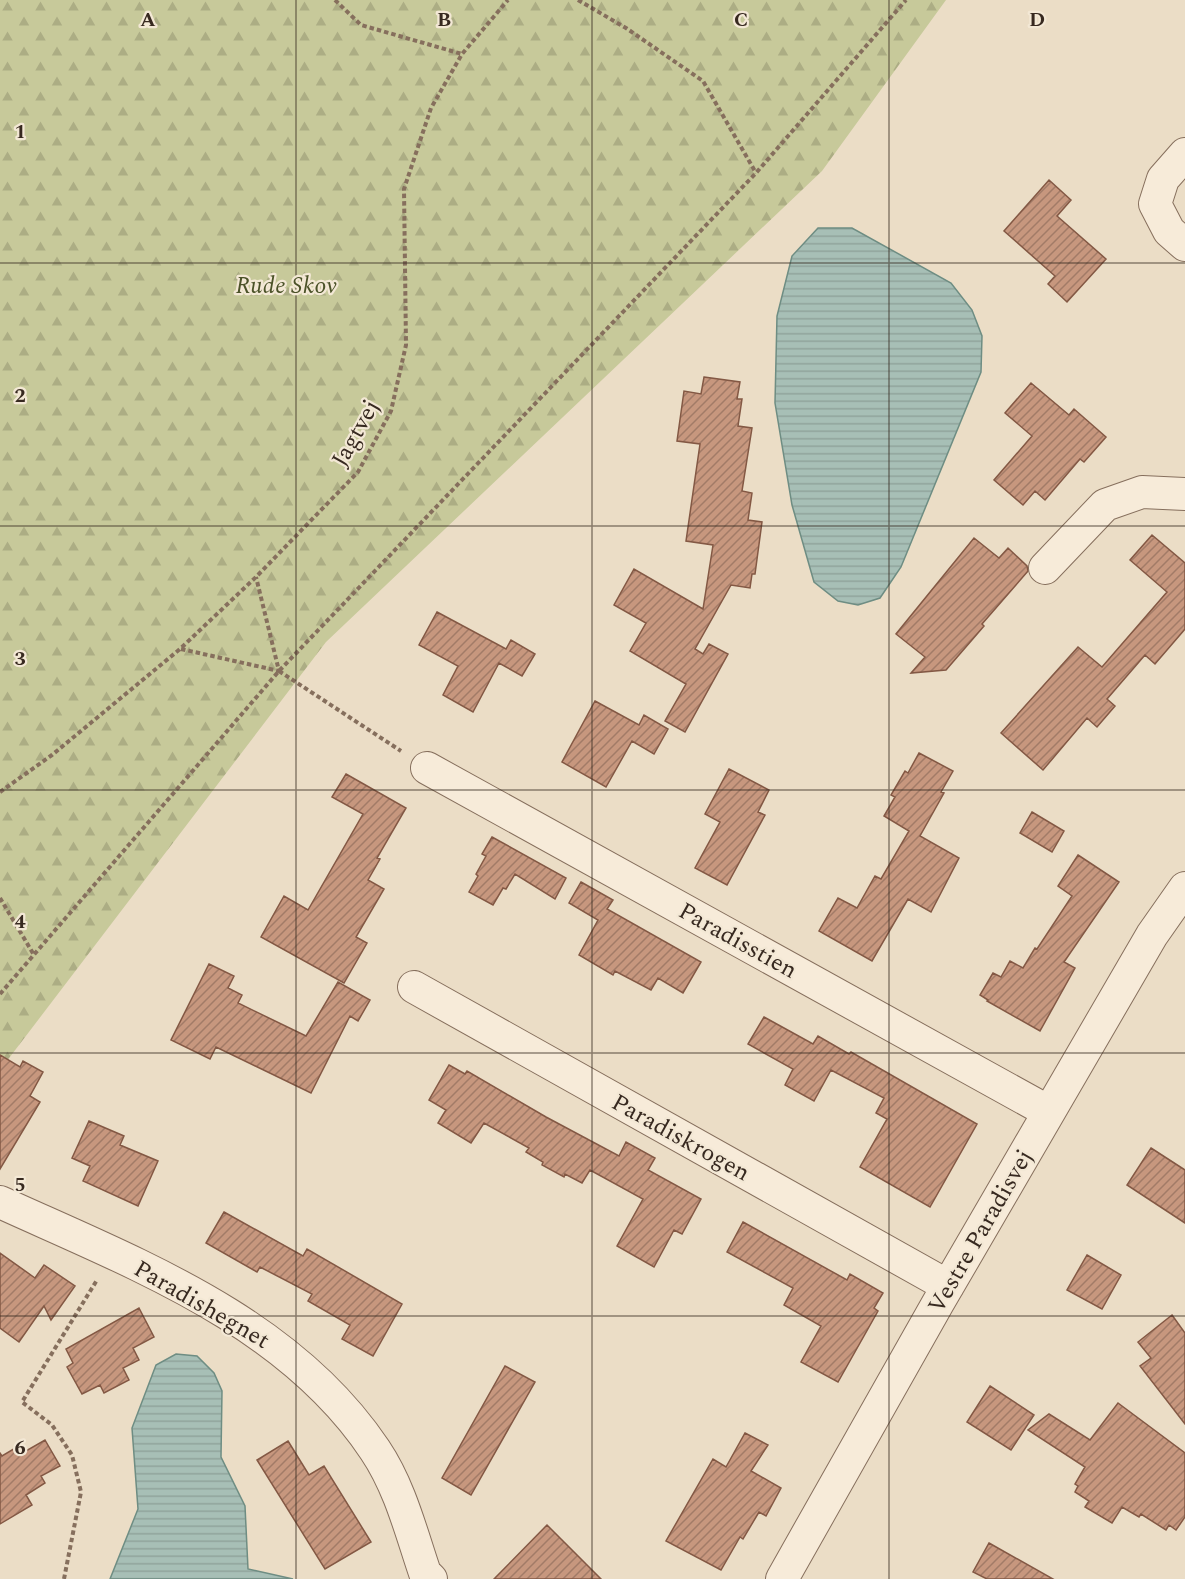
<svg xmlns="http://www.w3.org/2000/svg" width="1185" height="1579" viewBox="0 0 1185 1579" font-family="Spectral,serif">
<style>
.forest{fill:url(#forest-firs)}
.water{fill:url(#water-rules);stroke:#6e8d83;stroke-width:1.5}
.building{fill:url(#building-hatch);stroke:#835844;stroke-width:1.5}
.lines{fill:none;stroke-linecap:round;stroke-linejoin:round}
.minor-casing{stroke:#866f5d;stroke-width:34}
.path{stroke:#866f5d;stroke-width:4;stroke-dasharray:4.5 3;stroke-linecap:butt}
.minor{stroke:#f7ebd9;stroke-width:32}
.grid{fill:none;stroke:#372920;stroke-width:1.5;stroke-opacity:0.55}
.labels{text-anchor:middle;stroke-width:4.5;stroke-linejoin:round;paint-order:stroke}
.park-label{font-size:24px;font-style:italic;fill:#4b5228;stroke:#f3e8d5}
.street-label{font-size:24px;fill:#372920;stroke:#f3e8d5}
.grid-label{font-size:20px;text-anchor:middle;font-weight:bold;fill:#372920;stroke:#f3e8d5;stroke-width:4.5;stroke-linejoin:round;paint-order:stroke}
</style>
<defs>
<pattern id="forest-firs" width="22" height="20" patternUnits="userSpaceOnUse" patternTransform="scale(1.5)"><rect width="22" height="20" fill="#c7c99a"/><path d="M5 1l3.5 6h-7zM16 11l3.5 6h-7z" fill="#acad84"/></pattern>
<pattern id="water-rules" width="6" height="5" patternUnits="userSpaceOnUse" patternTransform="scale(1.5)"><rect width="6" height="5" fill="#a7bfb6"/><path d="M0 2.5h6" fill="none" stroke="#90a49c"/></pattern>
<pattern id="building-hatch" width="6" height="6" patternUnits="userSpaceOnUse" patternTransform="scale(1.5)"><rect width="6" height="6" fill="#c7977e"/><path d="M-1 1l2-2M0 6l6-6M5 7l2-2" fill="none" stroke="#a27b67"/></pattern>
</defs>
<rect width="100%" height="100%" fill="#ebddc6"/>
<!-- forest -->
<path class="forest" d="M0 0H946L822 171 326 642 0 1070Z"/>
<!-- water -->
<path class="water" d="M818 228H852L951 283 972 310 982 336 981 372 901 567 880 598 858 605 838 601 814 582 792 505 775 403 777 316 792 256Z
M176 1354 197 1356 214 1373 222 1391 221 1457 245 1506 248 1569 293 1579H110L138 1509 132 1428 156 1365Z"/>
<!-- building -->
<path class="building" d="M1049 180 1071 200 1057 216 1106 259 1067 302 1048 284 1055 276 1004 231Z
M704 377 740 382 737 399H742L738 426 752 428 742 491 752 493 748 520 762 522 755 574H752L750 588 731 585 695 649 703 654 709 644 728 654 685 732 665 721 686 684 630 651 646 623 614 605 634 569 703 609 713 545 686 541 700 444 677 441 684 391 701 394Z
M1031 383 1069 415 1074 409 1106 437 1084 462 1080 459 1045 500 1035 491 1023 505 994 480 1032 436 1005 413Z
M1152 535 1185 563V629L1155 664 1145 655 1107 699 1115 706 1097 727 1087 718 1043 770 1001 733 1078 647 1102 667 1167 592 1130 560Z
M974 538 999 558 1008 548 1027 566 1028 571 982 624 984 626 946 670 911 673 925 657 896 634Z
M437 612 506 649 511 640 535 654 522 676 499 663 473 712 443 695 458 666 419 645Z
M595 701 639 725 644 715 668 729 654 754 632 741 606 787 562 762Z
M919 753 953 771 941 792 944 793 920 836 959 858 931 912 908 899 872 961 819 931 838 898 857 908 875 876 881 879 909 831 884 816 895 797 891 795 905 771 908 773Z
M729 769 769 790 758 812 765 815 727 885 695 868 720 822 705 814Z
M346 774 406 808 377 858 380 859 368 880 384 889 356 937 367 943 344 983 261 937 284 896 308 910 363 814 332 797Z
M1032 812 1064 831 1052 852 1020 833Z
M492 837 566 878 555 899 515 874 506 889 503 888 493 905 469 892 478 876 476 874 486 856 482 854Z
M1078 855 1119 882 1064 962 1075 968 1040 1031 987 1001 988 1000 980 995 993 973 1001 977 1010 961 1023 968 1035 948 1037 949 1072 896 1058 886Z
M581 882 613 900 607 909 701 962 683 993 658 978 651 990 615 971 613 975 579 955 598 920 569 903Z
M209 964 234 976 228 988 242 995 238 1003 306 1036 338 982 370 1000 358 1021 350 1016 311 1093 216 1047 210 1059 171 1040Z
M764 1017 813 1044 818 1036 849 1054 851 1052 977 1124 930 1207 860 1167 887 1119 876 1113 884 1098 831 1070 814 1101 785 1085 793 1069 748 1044Z
M0 1055 20 1067 23 1061 43 1072 30 1096 40 1102 0 1169Z
M449 1065 465 1074 467 1071 546 1117 619 1156 626 1142 655 1158 648 1170 701 1199 682 1234 674 1230 654 1267 617 1246 643 1199 590 1170 582 1183 565 1174 564 1177 542 1165 543 1162 526 1152 529 1148 484 1123 471 1143 438 1123 446 1110 429 1100Z
M89 1121 124 1136 120 1145 158 1161 138 1206 83 1181 90 1166 72 1158Z
M1151 1148 1185 1170V1223L1127 1185Z
M224 1212 303 1256 307 1249 402 1304 373 1356 342 1339 350 1325 308 1301 312 1294 260 1267 257 1272 206 1243Z
M743 1222 847 1280 850 1274 883 1293 874 1308 878 1311 838 1382 801 1362 821 1326 784 1305 793 1288 727 1252Z
M0 1253 35 1278 44 1265 75 1286 51 1320 44 1306 19 1342 0 1328Z
M1087 1255 1121 1275 1102 1309 1067 1290Z
M139 1308 154 1337 133 1348 139 1360 123 1368 129 1380 104 1393 100 1385 82 1394 67 1367 73 1363 66 1349Z
M1172 1315 1185 1333V1424L1140 1366 1151 1358 1138 1342Z
M505 1366 535 1382 471 1495 442 1478Z
M990 1386 1034 1415 1011 1450 967 1422Z
M1118 1403 1185 1453V1517L1176 1530 1169 1525 1166 1530 1141 1514 1139 1517 1122 1507 1112 1523 1085 1507 1089 1501 1075 1492 1078 1486 1075 1484 1085 1467 1028 1430 1049 1414 1090 1440Z
M745 1433 768 1445 751 1471 781 1488 766 1516 759 1512 743 1539 740 1537 721 1570 666 1541 713 1459 726 1467Z
M45 1440 60 1466 41 1476 45 1483 26 1495 32 1505 0 1524V1453L2 1456 22 1444 26 1451Z
M288 1441 309 1475 324 1466 371 1542 325 1569 257 1460Z
M547 1525 601 1579H494Z
M989 1543 1053 1579H987L973 1572Z"/>
<g class="lines">
<defs>
<path id="minor" d="M1185 154 1163 179 1155 204 1169 231 1185 245
M1045 568 1105 505 1142 492 1185 494
M427 768 1049 1112
M414 987 948 1286
M0 1202C136 1264 289 1321 375 1450 400 1487 411 1532 425 1573L431 1579
M782 1579 938 1303 1152 935 1185 888"/>
</defs>
<!-- minor casing -->
<use href="#minor" class="minor-casing"/>
<!-- path -->
<path class="path" d="M335 0 361 25 462 54
M578 0 626 28 703 81 756 173
M181 649 279 671 256 577
M279 671 401 751
M0 792 52 755 180 649 256 577 358 472 391 411 406 345 404 189 431 108 462 54 508 0
M0 898 34 955
M0 994 279 671 756 173 906 0
M64 1579 81 1492 72 1455 52 1425 22 1402 97 1280"/>
<!-- minor -->
<use href="#minor" class="minor"/>
</g>
<!-- grid -->
<path class="grid" d="M296 0V1579M592 0V1579M889 0V1579M0 263H1185M0 526H1185M0 790H1185M0 1053H1185M0 1316H1185"/>
<g class="labels">
<!-- park labels -->
<g class="park-label">
<text x="286" y="293">Rude Skov</text>
</g>
<!-- street labels -->
<g class="street-label">
<text transform="translate(355 433) rotate(-61)" y="8">Jagtvej</text>
<text transform="translate(738 940) rotate(29)" y="8">Paradisstien</text>
<text transform="translate(681 1137) rotate(29)" y="8">Paradiskrogen</text>
<text transform="translate(980 1231) rotate(-60)" y="8">Vestre Paradisvej</text>
<text transform="translate(202 1304) rotate(30)" y="8">Paradishegnet</text>
</g>
</g>
<g class="grid-label">
<text x="148" y="26">A</text>
<text x="444" y="26">B</text>
<text x="741" y="26">C</text>
<text x="1037" y="26">D</text>
<text x="20" y="138">1</text>
<text x="20" y="402">2</text>
<text x="20" y="665">3</text>
<text x="20" y="928">4</text>
<text x="20" y="1191">5</text>
<text x="20" y="1454">6</text>
</g>
</svg>
